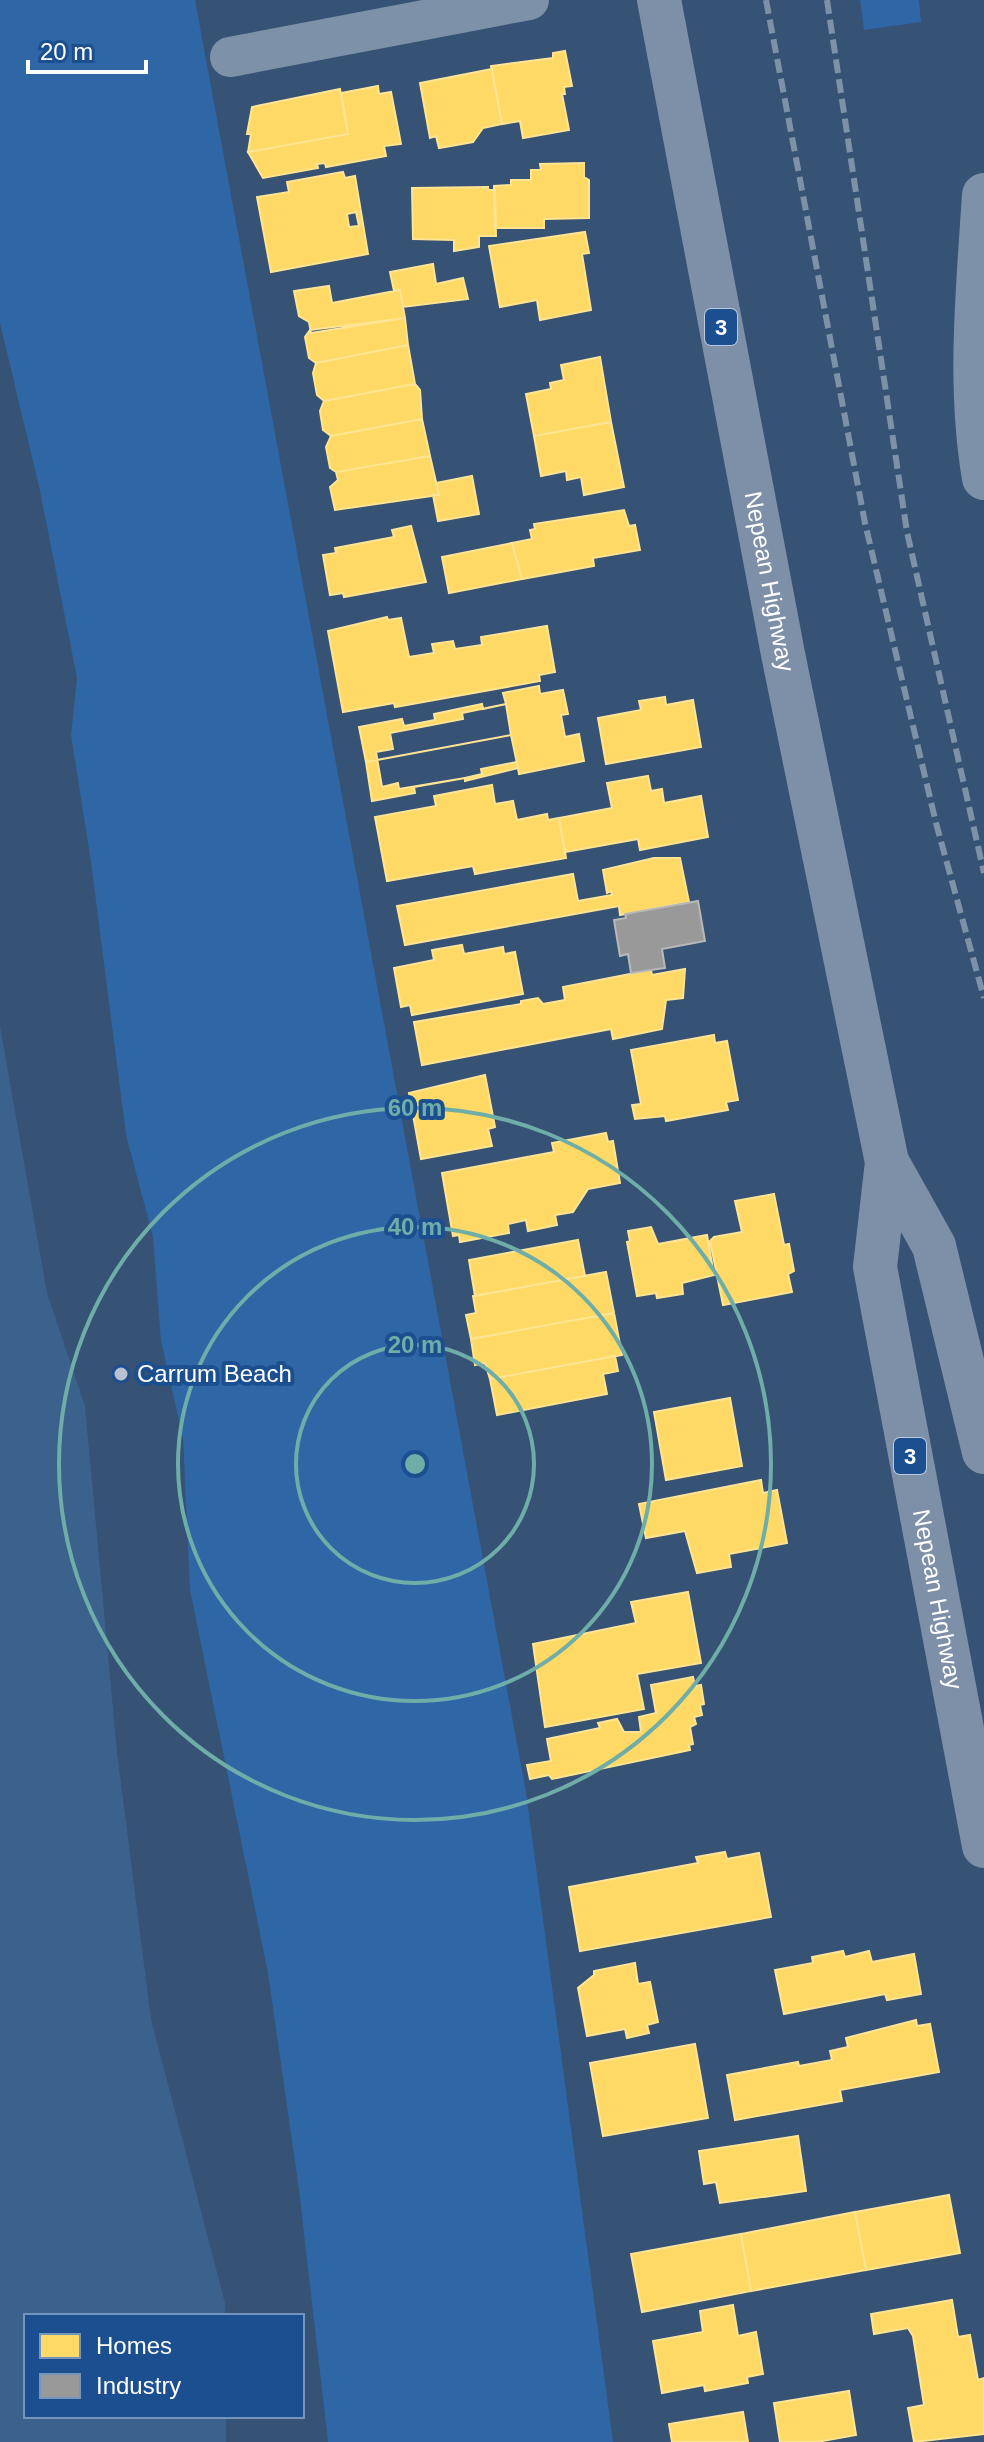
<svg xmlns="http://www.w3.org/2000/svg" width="984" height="2442" viewBox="0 0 984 2442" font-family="Arial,sans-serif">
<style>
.green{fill:#2f66a5}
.water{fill:#3b618d}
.homes{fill:#ffd966;stroke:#ffe494;stroke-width:2;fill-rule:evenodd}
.industry{fill:#999;stroke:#b8b8b8;stroke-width:2}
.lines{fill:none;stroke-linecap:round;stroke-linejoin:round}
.minor{stroke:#7d92a8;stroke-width:40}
.tertiary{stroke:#7d92a8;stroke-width:44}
.trunk{stroke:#7e90a7;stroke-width:44}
.rail{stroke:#7e92a7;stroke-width:6;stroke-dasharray:14 6;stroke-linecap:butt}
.ring{fill:none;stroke:#6fada8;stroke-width:4}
.poi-dot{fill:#b9c2ce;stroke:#1b4f8f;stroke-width:3}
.labels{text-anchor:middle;stroke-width:8;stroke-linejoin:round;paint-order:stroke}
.shield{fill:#1b4f8f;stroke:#bbcadd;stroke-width:2}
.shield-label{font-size:22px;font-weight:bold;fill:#fff}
.street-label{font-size:24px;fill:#fff;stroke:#1b4f8f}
.poi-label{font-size:24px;fill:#fff;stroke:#1b4f8f;text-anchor:start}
.centre{fill:#6fada8;stroke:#1b4f8f;stroke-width:4}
.ring-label{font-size:24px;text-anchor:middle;font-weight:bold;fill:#6fada8;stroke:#1b4f8f;stroke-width:8;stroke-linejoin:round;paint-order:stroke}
</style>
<rect width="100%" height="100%" fill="#365274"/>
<!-- green -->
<path class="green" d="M0 0H195L526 1792 613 2442H328L299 2190 268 1973 190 1590 183 1438 161 1341 153 1237 126 1135 91 862 71 735 77 678 40 491 0 323Z
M860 0H919L921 22 864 30Z"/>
<!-- water -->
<path class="water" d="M0 1026 47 1293 85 1406 117 1752 151 2019 225 2303V2316H26V2416H226V2442H0Z"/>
<!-- homes -->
<path class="homes" d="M565 51 572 86 564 87 565 94H562L569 130 523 138 520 121 502 124 491 66 553 58V53Z
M492 69 502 124 483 128 473 142 439 148 436 136 430 138 420 83Z
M378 86 379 94 391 92 401 144 384 146 386 156 326 167 325 163 317 164 318 168 263 178 248 152 348 134 341 93Z
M340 89 348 134 248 152 251 134H247L252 107Z
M584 163V177L589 180V218L544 219V228H495L494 186 511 185V180H531V170H541L540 164Z
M343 172 345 178 355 176 368 254 271 272 257 197 289 192 287 182ZM356 212 359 226 349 227 347 214Z
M488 187V190H495L496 236H479V247L454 251V240L413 239 412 188Z
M585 232 589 253 582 254 591 310 540 320 537 300 500 307 489 246Z
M433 264 436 284 463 278 468 299 403 307 400 290 394 291 390 272Z
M329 286 332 303 400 290 405 318 311 333 309 322 299 316 294 291Z
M405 318 408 345 316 363 309 358 305 337 310 330Z
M408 345 415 384 324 401 317 395 313 373 316 363Z
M600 357 611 422 534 436 526 394 551 389 550 383 564 380 561 365Z
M415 384 420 390 422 419 331 436 323 430 320 411 324 401Z
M422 419 430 456 336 472 330 468 326 447 331 436Z
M611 422 624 487 584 495 581 477 567 480 566 471 541 476 534 436Z
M430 456 439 495 335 510 330 487 338 480 336 472Z
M472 476 479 514 438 521 433 495H439L436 483Z
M624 510 629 526 635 525 640 550 593 558 594 566 522 579 512 543 532 539 530 530 535 529 534 524Z
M411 526 426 582 344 597 343 593 330 595 323 555 336 553 335 548 394 537 392 530Z
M512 543 522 579 449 593 442 557Z
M387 617 388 620 401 618 409 657 434 653 432 644 453 641 455 649 482 645 481 637 547 626 555 672 539 675 540 681 395 707 394 703 343 712 328 631Z
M539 686 540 694 563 690 568 714 561 715 565 737 579 734 584 761 519 774 517 762 481 769 482 774 465 778 399 789 398 783 382 787 376 752 393 749 390 733 463 719 462 713 506 704 503 693Z
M665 697 666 705 693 700 701 747 606 764 598 718 641 710 639 701Z
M482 704 483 709 506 704 511 735 366 762 359 727 402 719 404 726 435 720 434 714Z
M511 735 518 768 465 781V778L414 787 415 793 372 801 366 762Z
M648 776 651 791 662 789 664 803 701 796 708 837 640 850 638 839 565 852 559 818 612 808 607 783Z
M492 785 495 804 513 801 517 820 547 814 548 820 559 818 566 858 475 874 473 866 387 881 375 817 436 806 434 796Z
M654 858H680L689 902 620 915 619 906 405 945 397 906 573 874 578 901 612 895 611 891 607 893 603 870Z
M462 945 464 954 503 947 504 954 515 952 523 994 412 1015 410 1005 401 1007 394 968 434 960 432 950Z
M685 969 683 998 666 1000 662 1029 613 1039 611 1029 422 1065 414 1022 521 1004V1001L538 998 543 1004 565 1000 563 987 651 970 652 975Z
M714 1035 715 1043 727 1041 738 1100 726 1102 728 1110 666 1121 665 1116 635 1119 632 1105 641 1104 631 1050Z
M485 1075 495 1127 488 1129 492 1146 421 1159 409 1093Z
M606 1133 608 1142 613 1141 620 1183 588 1189 573 1212 555 1215 557 1225 528 1231 526 1220 508 1224 509 1233 460 1242 459 1235 453 1236 442 1173 554 1152 552 1143Z
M774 1194 784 1245 789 1244 794 1271 788 1274 792 1292 723 1305 710 1241 714 1237 742 1232 735 1201Z
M651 1227 658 1244 707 1235 714 1275 682 1283 683 1294 657 1298 656 1293 637 1296 627 1242 630 1241 628 1231Z
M578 1240 585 1276 475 1296 469 1260Z
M606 1272 614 1313 471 1339 466 1315 476 1313 473 1296Z
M614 1313 622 1355 490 1379 485 1363 475 1365 471 1339Z
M615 1356 618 1371 603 1374 607 1394 497 1415 490 1379Z
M730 1398 742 1466 666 1480 654 1412Z
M761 1480 763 1493 777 1490 787 1543 729 1554 731 1567 697 1573 685 1531 646 1538 639 1504Z
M688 1592 701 1663 637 1674 644 1709 545 1727 533 1644 636 1623 631 1602Z
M693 1677 695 1686 701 1685 704 1704 700 1705 702 1715 694 1717 696 1724 690 1727 693 1744 689 1745 690 1750 552 1779 549 1775 530 1779 527 1765 551 1761 547 1739 600 1728 598 1723 617 1719 624 1732H641L639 1717 656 1713 651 1685Z
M725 1852 727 1859 759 1853 771 1917 580 1951 569 1887 698 1863 696 1857Z
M843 1951 845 1957 869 1951 872 1962 914 1954 921 1994 887 2000 885 1994 784 2014 775 1970 813 1963 812 1957Z
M635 1963 638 1984 650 1982 658 2022 647 2025 649 2033 627 2038 625 2029 587 2036 578 1988 594 1975V1971Z
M916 2020 917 2026 930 2024 939 2072 840 2090 842 2101 735 2120 727 2075 798 2062 799 2066 832 2060 830 2051 848 2047 846 2038Z
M695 2044 708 2118 603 2136 590 2063Z
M798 2136 806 2191 720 2203 716 2182 704 2184 699 2151Z
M949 2195 960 2253 866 2270 855 2212Z
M855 2212 866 2270 751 2291 741 2234Z
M741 2234 751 2291 642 2312 631 2254Z
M952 2300 958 2337 970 2335 978 2380 984 2378V2434L914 2442 908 2408 924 2405 913 2336 908 2328 874 2334 871 2314Z
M733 2305 738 2336 756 2332 763 2374 747 2377 748 2383 705 2391 704 2385 662 2393 653 2341 703 2332 700 2311Z
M849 2391 856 2435 817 2442H780L774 2403Z
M743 2412 748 2442H672L669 2424Z"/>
<!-- industry -->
<path class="industry" d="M698 901 705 941 662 949 665 968 631 973 628 954 620 956 614 920 626 918 625 914Z"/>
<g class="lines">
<!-- minor -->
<path class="minor" d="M230 57 529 0"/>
<!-- tertiary -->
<path class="tertiary" d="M984 195C978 289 968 385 984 478"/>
<!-- trunk -->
<g class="trunk">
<path id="s1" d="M659 0 783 654 887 1162 875 1267 984 1846"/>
<path d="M887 1162 934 1246 984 1452"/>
</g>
<!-- rail -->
<path class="rail" d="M766 0 865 523 936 823 984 998
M827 0 907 532 984 873"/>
</g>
<!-- distance rings -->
<g class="ring">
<circle cx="415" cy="1464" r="119"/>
<circle cx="415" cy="1464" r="237"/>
<circle cx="415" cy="1464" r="356"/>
</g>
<!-- markers -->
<circle class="poi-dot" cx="121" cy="1374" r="8"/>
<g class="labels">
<!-- shield labels -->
<g class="shield">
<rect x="705" y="309" width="32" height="36" rx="6"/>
<rect x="894" y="1438" width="32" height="36" rx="6"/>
</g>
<g class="shield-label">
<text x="721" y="335">3</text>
<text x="910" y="1464">3</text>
</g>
<!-- street labels -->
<g class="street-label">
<text dy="8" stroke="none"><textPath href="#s1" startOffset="592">Nepean Highway</textPath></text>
<text dy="8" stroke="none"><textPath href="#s1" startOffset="1628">Nepean Highway</textPath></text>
</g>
<!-- poi labels -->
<g class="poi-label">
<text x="137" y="1382">Carrum Beach</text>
</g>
</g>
<circle cx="415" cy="1464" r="12" class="centre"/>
<g class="ring-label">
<text x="415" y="1116">60 m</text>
<text x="415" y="1235">40 m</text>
<text x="415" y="1353">20 m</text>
</g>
<!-- legend -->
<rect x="24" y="2314" width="280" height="104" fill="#1b4f8f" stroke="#7695bc" stroke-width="2"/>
<rect x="40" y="2334" width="40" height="24" fill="#ffd966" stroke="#7695bc" stroke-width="2"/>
<text x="96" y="2354" font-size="24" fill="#ffffff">Homes</text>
<rect x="40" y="2374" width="40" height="24" fill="#999999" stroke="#7695bc" stroke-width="2"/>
<text x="96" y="2394" font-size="24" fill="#ffffff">Industry</text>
<!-- scale -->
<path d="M28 60v12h118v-12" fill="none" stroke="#ffffff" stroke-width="4"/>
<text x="40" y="60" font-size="24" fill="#ffffff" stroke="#1b4f8f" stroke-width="6" paint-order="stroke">20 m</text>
</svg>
